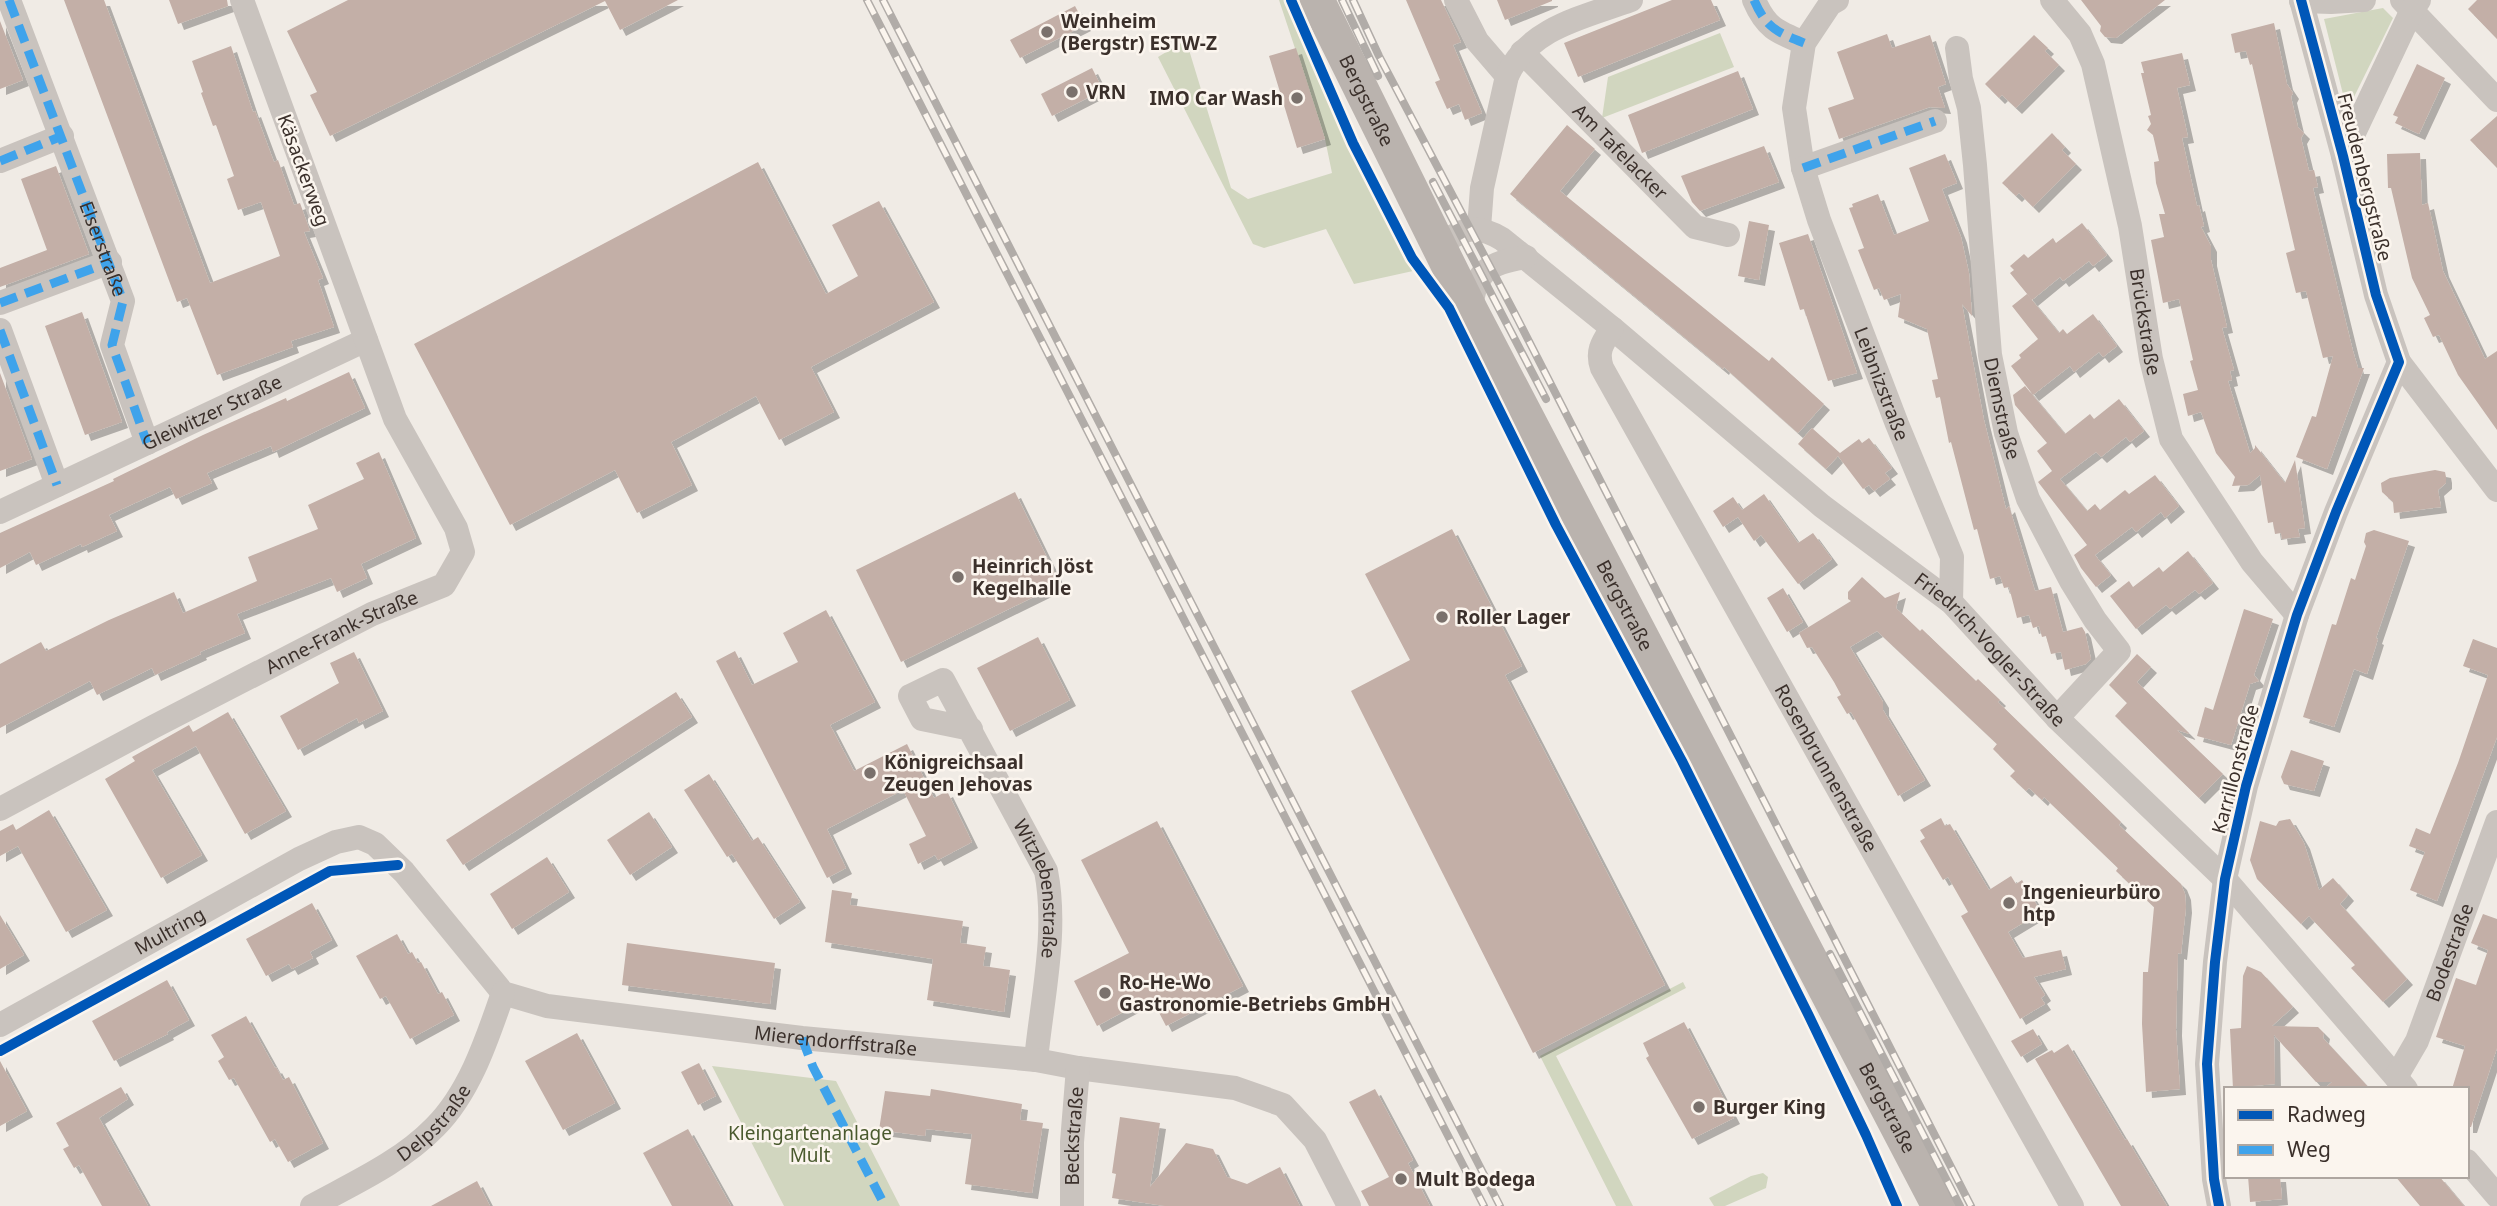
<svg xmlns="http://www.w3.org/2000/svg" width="2497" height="1206" viewBox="0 0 2497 1206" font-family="'Noto Sans',sans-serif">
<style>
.green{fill:#d1d6bf}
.building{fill:#c3afa7;filter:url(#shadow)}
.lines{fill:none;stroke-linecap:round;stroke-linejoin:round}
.minor{stroke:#c9c3be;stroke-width:24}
.secondary{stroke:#bab3ae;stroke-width:35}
.rail-casing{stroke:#b1aca8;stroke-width:8}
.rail{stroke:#fbf5ee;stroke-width:5;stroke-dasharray:16;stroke-linecap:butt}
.quiet{stroke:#3fa3eb;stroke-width:9;stroke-dasharray:18 9;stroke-linecap:butt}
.cycleway-casing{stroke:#fbf5ee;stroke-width:15}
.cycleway{stroke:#0057b8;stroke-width:10}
.poi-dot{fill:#7a716c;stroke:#fbf5ee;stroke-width:2.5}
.labels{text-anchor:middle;stroke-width:5;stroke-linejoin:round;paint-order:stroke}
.poi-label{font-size:19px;font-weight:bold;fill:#3b302b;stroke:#fbf5ee;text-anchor:start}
.street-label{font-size:19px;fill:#3b302b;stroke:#fbf5ee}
.park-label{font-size:19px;fill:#4a5a2e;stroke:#fbf5ee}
</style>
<defs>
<filter id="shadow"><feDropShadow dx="6" dy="6" stdDeviation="0" flood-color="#0004"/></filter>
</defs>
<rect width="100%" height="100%" fill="#f0ebe5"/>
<!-- green -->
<path class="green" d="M1279 0H1287L1354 156 1413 271 1354 284 1326 229 1264 248 1253 244 1158 57 1186 40 1231 188 1248 199 1332 173 1325 139Z
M2383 8 2393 18 2352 101 2345 102 2324 19Z
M1720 33 1734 67 1602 118 1608 77Z
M1683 982 1686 988 1556 1056 1633 1206H1616L1540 1056Z
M712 1066 836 1081 900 1206H784Z
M1763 1173 1768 1177 1766 1188 1725 1206H1714L1709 1198 1751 1176Z"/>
<!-- building -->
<path class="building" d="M64 0H104L210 283 280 256 261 202 238 210 227 179 234 176 216 125 213 126 201 93 203 92 192 61 231 46 253 112 255 111 274 162 278 160 294 205 300 203 310 231 304 232 323 278 318 280 334 327 291 341 293 347 217 375 187 298 177 302Z
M169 0H227L228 6 178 24Z
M348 0H678L620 30 605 1 330 136 310 95 317 92 287 31Z
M1406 0H1441L1461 42 1453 45 1482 113 1465 120 1459 104 1447 109 1435 82 1440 80Z
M1497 0H1552V1L1505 20Z
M1672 0H1711L1720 20 1578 77 1564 43Z
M2081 0H2165L2116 38 2105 37 2100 31 2101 26Z
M2477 0H2497V39L2468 9Z
M1075 6 1085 25 1020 58 1010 40Z
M0 21 23 80 0 89Z
M2274 23 2287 84 2293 93 2291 97 2298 127 2304 133 2301 138 2309 171 2314 170 2318 187 2313 188 2353 351 2358 368H2364L2327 469 2296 457 2312 416 2316 417 2333 356 2323 358 2306 291 2296 293 2286 253 2295 250 2252 64 2250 65 2246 51 2235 53 2231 34Z
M1887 34 1892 48 1930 35 1946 84 1938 87 1945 108 1930 107 1839 139 1828 108 1854 99 1837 52Z
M2034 35 2048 48 2045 51 2059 65 2016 108 2002 95 1999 98 1985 84Z
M1296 48 1325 139 1297 148 1269 56Z
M2182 53 2190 85 2177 88 2188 137 2182 138 2197 206 2199 205 2204 226 2201 227 2211 246V260L2227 327 2222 328 2234 370 2230 371 2232 380 2228 381 2250 453 2255 448V445L2285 483 2295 460 2305 528 2298 529 2300 537 2282 539 2281 533 2275 534 2273 522 2268 523 2260 475 2248 485 2232 486 2235 477 2216 453 2201 412 2188 416 2183 394 2198 390 2190 361 2193 360 2179 299 2163 303 2151 240 2164 237 2159 214H2165L2156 183 2154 162 2159 161 2153 135 2147 130 2151 124 2148 116 2151 115 2141 73H2144L2141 62Z
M2417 64 2445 78 2419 134 2395 123 2398 117 2393 115Z
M1092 68 1103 90 1052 116 1041 94Z
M1738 71 1753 109 1642 153 1628 115Z
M2497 116V168L2470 140Z
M1567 125 1595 149 1560 191 1769 361 1772 357 1824 404 1798 433 1724 367 1723 369 1510 194Z
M2052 133 2065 147 2062 150 2076 164 2033 207 2019 193 2016 196 2002 183Z
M1764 146 1779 182 1700 211 1692 202 1681 176Z
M2420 153 2422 205 2428 203 2443 271 2485 359 2497 351V430L2458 375 2439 335 2433 337 2424 318 2430 315 2412 278 2391 188H2388L2387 154Z
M1945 154 1957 183 1942 189 1961 237 1969 273 1972 316 1962 304 1984 420 2006 509 2009 506 2035 591 2051 587 2063 632 2082 627 2085 632 2091 659 2086 664 2065 670 2061 652 2051 654 2046 636 2042 637 2039 626 2033 628 2029 615 2017 618 2009 587 2004 588 2000 576 1990 579 1977 529 1974 530 1951 442 1949 443 1940 397 1936 398 1932 380 1938 379 1927 329 1898 317 1901 294 1884 300 1879 288 1874 290 1858 250 1864 248 1849 208 1853 207 1852 204 1878 194 1894 235 1929 221 1909 168Z
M758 162 826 294 858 276 832 225 879 201 934 302 811 367 834 412 779 440 756 396 671 442 692 485 637 513 615 470 510 525 414 344Z
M56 166 89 254 0 287V268L47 250 21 179Z
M1749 221 1769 225 1759 280 1738 276Z
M2082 223 2107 255 2093 266 2089 261 2063 281 2060 277 2032 300 2010 273 2014 270 2010 266 2024 254 2028 258 2053 238 2056 243Z
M1808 234 1857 373 1828 381 1804 309 1800 310 1779 243Z
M2027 294 2059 333 2063 329 2067 334 2093 314 2117 346 2103 357 2099 352 2074 372 2070 366 2033 395 2011 366 2021 358 2019 355 2038 339 2012 306Z
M82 312 122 422 85 435 45 326Z
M349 372 365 408 273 452 271 446 207 473 212 483 176 499 170 487 109 515 117 531 82 547 81 544 36 565 30 552 0 568V533L114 481 113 479 203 435 286 398 287 401Z
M0 373 32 459 0 471Z
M2025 386 2065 434 2090 414 2094 419 2119 399 2144 431 2130 442 2126 437 2101 457 2096 452 2060 479 2087 511 2095 504 2100 510 2125 490 2129 494 2155 475 2179 506 2165 518 2161 512 2136 532 2132 527 2095 555 2111 575 2096 587 2081 568 2074 555 2087 545 2038 482 2052 471 2037 451 2047 443 2015 405 2013 395Z
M1812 428 1840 453 1859 439 1862 443 1869 438 1892 468 1885 473 1890 479 1874 491 1869 485 1863 489 1838 456 1826 469 1798 444Z
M379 452 416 538 361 564 367 578 337 592 331 578 237 614 245 633 200 652 201 654 155 675 152 668 97 695 90 681 0 728V664L41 642 46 651 109 620 174 592 183 613 257 581 248 557 318 529 308 505 364 479 356 463Z
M2435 470 2445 472 2446 477V483L2438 490 2441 507 2394 513 2393 502 2382 492 2381 483 2390 478Z
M1015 492 1060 584 901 662 856 570Z
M1764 494 1798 543 1813 533 1832 559 1798 584 1761 535 1754 541 1738 517 1723 527 1713 511 1733 497 1742 510Z
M1452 529 1522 666 1505 675 1665 985 1533 1053 1351 691 1410 660 1365 574Z
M2374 530 2409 541 2376 638 2378 639 2367 674 2354 669 2334 727 2303 717 2332 624 2336 625 2351 578 2355 580 2366 546 2364 542 2366 533Z
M2188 551 2213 583 2199 594 2195 590 2170 609 2166 605 2136 629 2110 596 2129 581 2133 587 2159 567 2163 572Z
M1862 577 1885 598 1900 592 1896 608 1920 631 1922 629 1976 681 1978 679 2000 700 1998 702 2121 822 2119 825 2181 884 2185 894 2186 907 2181 954 2178 953 2176 1030 2180 1089 2146 1092 2142 1024 2143 972H2148L2154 907 2116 871 2118 868 2044 797 2042 800 2029 788 2026 791 2010 776 2015 771 1993 749 1997 744 1877 631 1850 647 1883 702V710L1925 780 1898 796 1851 712 1847 714 1837 697 1841 695 1834 682 1812 647 1807 648 1799 633 1851 601 1848 599V592Z
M1783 588 1803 622 1787 632 1767 598Z
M2244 609 2273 619 2254 675 2259 681 2250 684 2231 745 2197 736 2205 707 2213 710Z
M826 610 875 702 830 725 854 771 907 744 934 798 947 791 972 842 938 860 935 855 918 864 909 844 926 836 903 790 827 829 846 868 827 878 716 661 735 651 752 685 798 662 783 633Z
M1038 637 1070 700 1010 731 977 668Z
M2473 639 2497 648V737L2437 901 2410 890 2425 852 2409 846 2416 828 2430 834 2458 763 2488 675 2463 666Z
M354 652 383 711 359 723 357 718 298 750 280 716 339 683 330 663Z
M2137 654 2151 667 2137 682 2190 734 2177 730 2223 774 2199 798 2115 716 2127 703 2109 685Z
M676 692 692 717 463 865 446 840Z
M228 712 286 811 245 834 196 746 152 770 202 855 161 878 105 779 135 761 132 757 189 725 193 732Z
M2291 750 2324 761 2314 791 2284 784 2281 777Z
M709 774 752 841 758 837 800 902 774 919 732 854 727 857 684 790Z
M49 810 107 910 66 932 18 846 0 856V831L13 824 16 830Z
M649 812 672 847 630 875 607 840Z
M1941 818 1945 826 1950 824 1989 890 2011 876 2016 884 2022 880 2041 912 2008 932 2023 958 2061 950 2066 969 2034 977 2045 995 2041 998 2045 1004 2020 1019 1961 916 1968 912 1948 877 1943 880 1920 841 1925 838 1920 830Z
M2290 819 2304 843 2319 890 2333 878 2348 895 2340 904 2407 979 2383 1002 2351 968 2355 965 2309 916 2301 924 2257 879 2250 860 2260 821 2276 826 2279 821Z
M1157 821 1243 986 1166 1026 1151 997 1097 1026 1074 981 1129 953 1081 860Z
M547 857 569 892 512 929 490 894Z
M832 890 852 893 850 905 963 921 960 943 986 947 983 966 1010 970 1004 1012 927 1000 933 959 825 942Z
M312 903 332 940 310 952 313 958 292 969 289 964 266 976 246 939Z
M2483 914 2497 919V1048L2471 1127H2467V1089H2452L2465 1046 2436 1037 2456 978 2476 985 2488 950 2471 943Z
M0 915 24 955 0 969Z
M397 934 408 954 412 952 418 963 421 962 438 994 442 992 454 1015 410 1039 386 996 380 999 356 956Z
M627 943 775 963 770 1004 622 985Z
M2247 966 2261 972 2293 1007 2272 1026 2318 1027 2324 1033 2323 1038 2370 1089H2324L2332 1082H2316L2274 1035 2275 1084 2252 1086V1089H2233L2230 1029 2241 1028 2243 976Z
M167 980 189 1020 167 1032 168 1034 114 1061 92 1021Z
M246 1016 275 1068 276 1067 283 1080 289 1077 323 1143 288 1162 275 1139 270 1142 234 1078 229 1080 218 1061 224 1057 211 1035Z
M1684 1022 1734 1118 1692 1139 1646 1058 1649 1056 1643 1043Z
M2033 1029 2042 1044 2021 1057 2011 1041Z
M577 1033 615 1103 563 1130 525 1061Z
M2068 1044 2125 1140 2127 1139 2167 1206H2121L2035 1059 2052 1050 2054 1053Z
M0 1061 27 1111 0 1126Z
M699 1063 716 1096 698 1105 681 1072Z
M121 1087 128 1099 99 1118 148 1206H102L79 1165 74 1168 63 1149 69 1146 56 1123Z
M931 1089 1022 1104 1020 1120 1043 1123 1032 1193 965 1184 972 1134 926 1129 925 1136 879 1130 885 1091 930 1096Z
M1375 1089 1413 1160 1408 1163 1430 1206H1369L1361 1191 1389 1177 1349 1102Z
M1120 1117 1160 1123 1150 1187 1186 1143 1213 1149 1227 1177 1247 1184 1280 1167 1300 1206H1165L1112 1198 1116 1174 1112 1173Z
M688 1129 717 1181 731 1206H672L643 1153Z
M2248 1176H2280L2282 1199 2250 1202Z
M2395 1176H2439L2464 1206H2420Z
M477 1181 490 1206H431Z"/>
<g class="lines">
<!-- minor -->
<g class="minor">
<path id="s1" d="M9 0 123 301 112 345 147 443"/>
<path d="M1456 0 1477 41 1507 76"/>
<path d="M1754 0C1766 28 1777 32 1804 43"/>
<path id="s2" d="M1837 0 1830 4 1804 43 1794 108 1803 168 1819 220 1897 424 1952 557 1951 602"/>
<path id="s3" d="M2052 0 2080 34 2093 64 2130 226 2151 359 2171 439 2252 562 2297 615"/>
<path d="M2301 0 2343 156 2376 295 2399 362 2497 490"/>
<path d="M2402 0 2497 100"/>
<path d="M2301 1 2331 2 2364 0"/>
<path id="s4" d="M1957 48 1961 79 1969 108 1975 165 1990 355 2006 433 2028 499 2071 581 2095 620 2119 651 2057 718"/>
<path id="s5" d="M1522 52 1695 227 1728 235"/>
<path d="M2343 156 2412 10 2419 0"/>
<path d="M0 161 62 136"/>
<path d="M1803 168 1935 121"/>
<path d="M1479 228 1482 188 1507 76C1529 27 1585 17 1631 0"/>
<path id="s6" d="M1437 245C1464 230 1474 222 1502 239L1612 328 1822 506 1951 602 2057 718 2225 879 2406 1089"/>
<path d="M0 303 110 262"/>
<path d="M1471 311C1474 271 1488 263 1526 257"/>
<path id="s7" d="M1612 328C1603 342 1596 351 1602 368L2072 1206"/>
<path d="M0 330 57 485"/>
<path id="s8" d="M0 512 366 340"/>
<path id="s9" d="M971 729 922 719 910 696 943 680 1046 871C1058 932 1042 998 1036 1060"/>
<path id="s10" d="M0 809 153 727 372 614 444 585 463 552 456 528 395 419 242 0"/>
<path id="s11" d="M0 1025 299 859 336 842 359 837 375 844 404 872 503 993 547 1006 802 1038 1036 1060 1078 1068 1235 1088 1283 1105 1315 1140 1349 1206"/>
<path id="s12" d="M2396 1077 2417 1041 2497 822"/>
<path d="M2467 1161 2497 1196"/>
<path id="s13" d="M312 1206C354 1183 401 1162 435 1127 470 1092 487 1039 503 993"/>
<path id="s14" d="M1072 1206V1142L1078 1068"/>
<path d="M2219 1206 2214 1179 2207 1064 2215 962 2225 879 2246 786 2297 615 2336 512 2399 362"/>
</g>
<!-- secondary -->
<path class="secondary" id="s15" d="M1317 0 1471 311 1939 1206"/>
<defs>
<path id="rail" d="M867 0 1484 1206
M883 0 1500 1206
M1342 0 1378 76
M1353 0 1379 56 1514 312 1971 1206
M1433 182 1546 399
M1830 954 1960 1206"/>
</defs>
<!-- rail casing -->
<use href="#rail" class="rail-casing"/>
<!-- rail -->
<use href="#rail" class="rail"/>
<!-- quiet -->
<path class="quiet" d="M9 0 123 301 112 345 147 443
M1754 0C1766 28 1777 32 1804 43
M0 161 62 136
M1803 168 1935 121
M0 303 110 262
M0 330 57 485
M802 1038 813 1067 885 1206"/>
<defs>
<path id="cycleway" d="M1291 0 1353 143 1412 258 1449 308 1556 525 1682 761 1809 1016 1866 1135 1897 1206
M0 1051 330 871 398 865
M2219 1206 2214 1179 2207 1064 2215 962 2225 879 2246 786 2297 615 2336 512 2399 362 2376 295 2343 156 2301 0"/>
</defs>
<!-- cycleway casing -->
<use href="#cycleway" class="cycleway-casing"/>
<!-- cycleway -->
<use href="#cycleway" class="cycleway"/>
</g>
<!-- markers -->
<g class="poi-dot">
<circle cx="1047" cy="32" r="7"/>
<circle cx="1072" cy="92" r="7"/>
<circle cx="1297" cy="98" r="7"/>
<circle cx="958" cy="577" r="7"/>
<circle cx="1442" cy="617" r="7"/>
<circle cx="870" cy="773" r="7"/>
<circle cx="2009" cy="903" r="7"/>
<circle cx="1105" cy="993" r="7"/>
<circle cx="1699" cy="1107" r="7"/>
<circle cx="1401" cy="1179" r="7"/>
</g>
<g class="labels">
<!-- poi labels -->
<g class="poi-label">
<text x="1061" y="28">Weinheim<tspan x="1061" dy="22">(Bergstr) ESTW-Z</tspan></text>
<text x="1086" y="99">VRN</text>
<text x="1283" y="105" text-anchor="end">IMO Car Wash</text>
<text x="972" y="573">Heinrich Jöst<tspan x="972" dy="22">Kegelhalle</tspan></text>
<text x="1456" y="624">Roller Lager</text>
<text x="884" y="769">Königreichsaal<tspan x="884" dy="22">Zeugen Jehovas</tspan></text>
<text x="2023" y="899">Ingenieurbüro<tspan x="2023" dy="22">htp</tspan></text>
<text x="1119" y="989">Ro-He-Wo<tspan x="1119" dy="22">Gastronomie-Betriebs GmbH</tspan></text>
<text x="1713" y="1114">Burger King</text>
<text x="1415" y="1186">Mult Bodega</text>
</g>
<!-- street labels -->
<g class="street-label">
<text dy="7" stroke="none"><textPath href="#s15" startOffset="112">Bergstraße</textPath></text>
<text dy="7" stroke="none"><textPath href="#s5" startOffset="140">Am Tafelacker</textPath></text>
<text transform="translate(304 170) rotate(70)" y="7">Käsackerweg</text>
<text transform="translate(2365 177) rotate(76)" y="7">Freudenbergstraße</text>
<text dy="7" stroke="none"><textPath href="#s1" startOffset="266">Elserstraße</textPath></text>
<text dy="7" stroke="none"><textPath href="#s3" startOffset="340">Brückstraße</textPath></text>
<text dy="7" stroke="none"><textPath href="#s2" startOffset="411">Leibnizstraße</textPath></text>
<text dy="7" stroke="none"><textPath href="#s4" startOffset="364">Diemstraße</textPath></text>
<text dy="7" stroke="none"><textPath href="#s8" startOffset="234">Gleiwitzer Straße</textPath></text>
<text dy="7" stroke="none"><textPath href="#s15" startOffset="679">Bergstraße</textPath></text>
<text dy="7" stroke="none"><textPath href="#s10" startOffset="385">Anne-Frank-Straße</textPath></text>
<text dy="7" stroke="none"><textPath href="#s6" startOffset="709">Friedrich-Vogler-Straße</textPath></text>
<text dy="7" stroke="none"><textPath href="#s7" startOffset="502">Rosenbrunnenstraße</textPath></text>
<text transform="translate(2235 769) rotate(-75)" y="7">Karrillonstraße</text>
<text dy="7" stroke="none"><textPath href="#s9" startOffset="345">Witzlebenstraße</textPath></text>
<text dy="7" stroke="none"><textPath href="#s11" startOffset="194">Multring</textPath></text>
<text dy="7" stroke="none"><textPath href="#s12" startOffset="136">Bodestraße</textPath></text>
<text dy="7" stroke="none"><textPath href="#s11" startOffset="957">Mierendorffstraße</textPath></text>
<text dy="7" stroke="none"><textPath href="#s15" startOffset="1246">Bergstraße</textPath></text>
<text dy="7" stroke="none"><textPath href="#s13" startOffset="149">Delpstraße</textPath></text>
<text dy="7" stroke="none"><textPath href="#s14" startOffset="70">Beckstraße</textPath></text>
</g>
<!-- park labels -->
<g class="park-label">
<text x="810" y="1140">Kleingartenanlage<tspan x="810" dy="22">Mult</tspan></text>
</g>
</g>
<!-- legend -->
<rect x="2224" y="1087" width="245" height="91" fill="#fbf5ee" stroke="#aea6a0" stroke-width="2"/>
<rect x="2238" y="1110" width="35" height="10" fill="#0057b8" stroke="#aea6a0" stroke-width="2"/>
<text x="2287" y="1122" font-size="21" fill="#3b302b">Radweg</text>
<rect x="2238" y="1145" width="35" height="10" fill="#3fa3eb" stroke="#aea6a0" stroke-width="2"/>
<text x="2287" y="1157" font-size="21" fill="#3b302b">Weg</text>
</svg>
